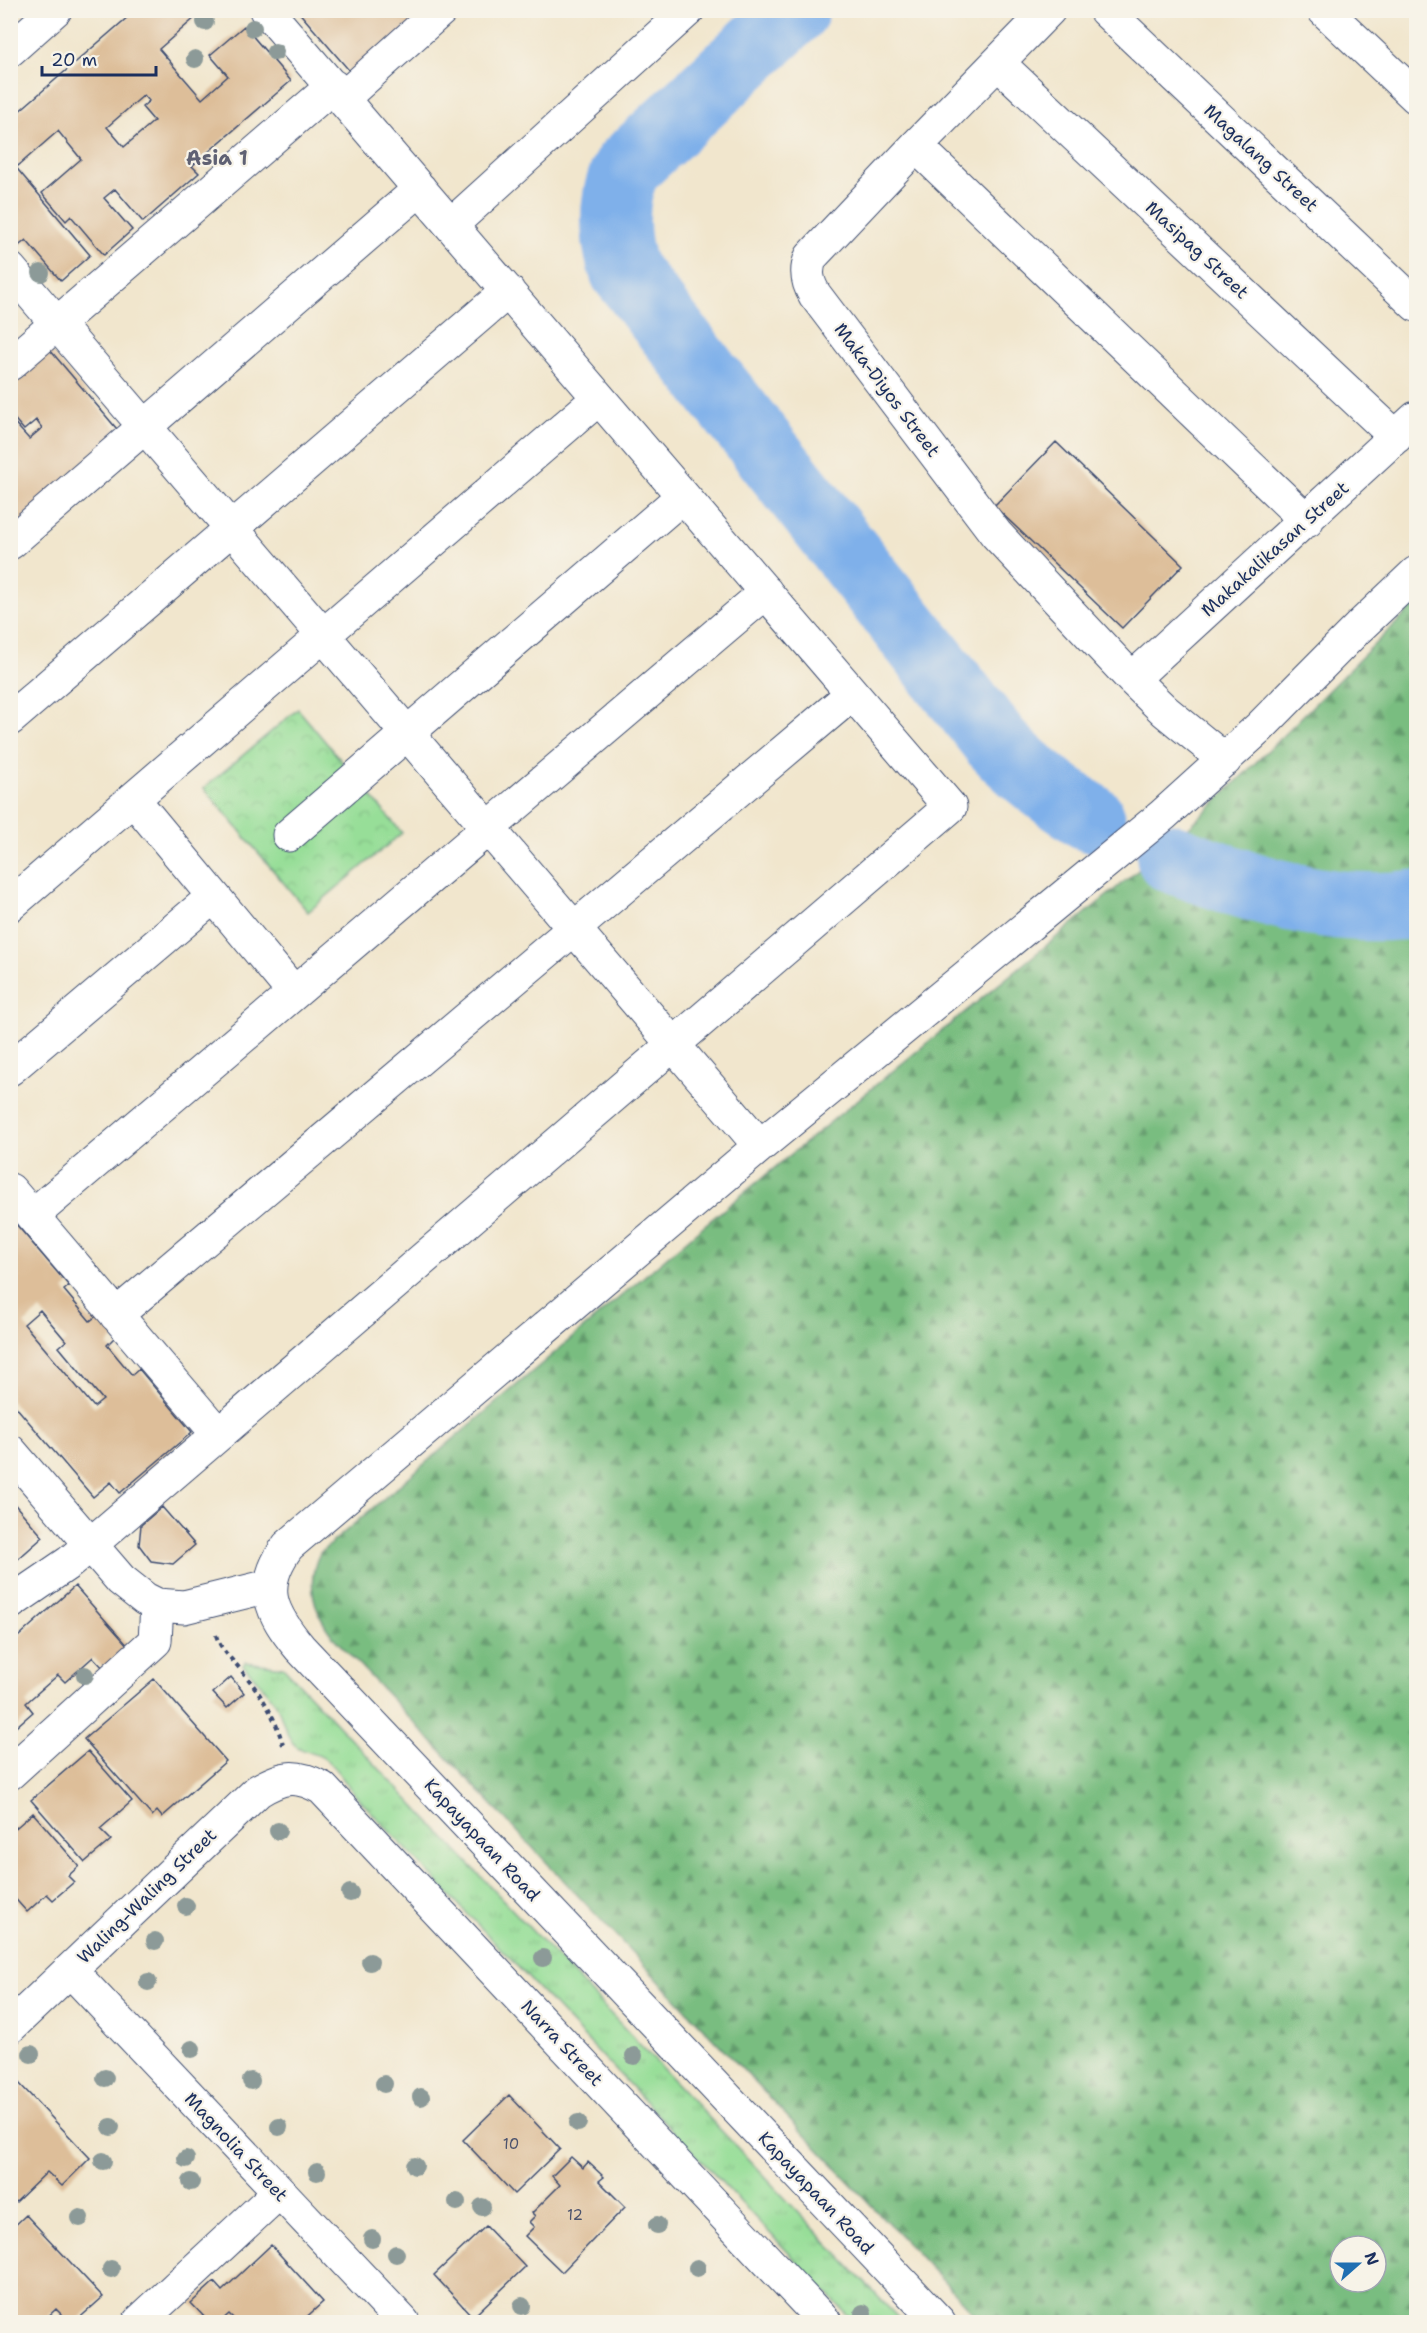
<svg xmlns="http://www.w3.org/2000/svg" width="1427" height="2333" viewBox="0 0 1427 2333" font-family="'Shantell Sans',sans-serif">
<style>
.grass{fill:url(#grass-tufts);stroke:#59867b;stroke-width:1.5}
.forest{fill:url(#forest-firs);stroke:#4a766f;stroke-width:1.5;fill-rule:evenodd}
.park{fill:url(#park-crowns);stroke:#59867b;stroke-width:1.5}
.lines{fill:none;stroke-linecap:round;stroke-linejoin:round}
.river{stroke:#7fb0ea;stroke-width:69}
.building{fill:#ddbe99;fill-rule:evenodd}
.minor-casing{stroke:#3b4a6f;stroke-width:35}
.path{stroke:#3b4a6f;stroke-width:4;stroke-dasharray:4.5 4.5;stroke-linecap:butt}
.minor{stroke:#fff;stroke-width:33}
.tree{fill:#8c9a98}
.labels{text-anchor:middle;stroke-width:4.5;stroke-linejoin:round;paint-order:stroke}
.number-label{font-size:15px;fill:#4c536d}
.street-label{font-size:18px;fill:#1b2f5e;stroke:#f7f3e8}
.neighbourhood-label{font-size:20px;font-weight:bold;fill:#5f6173;stroke:#f7f3e8}
</style>
<defs>
<pattern id="grass-tufts" width="24" height="20" patternUnits="userSpaceOnUse" patternTransform="scale(1.5)"><rect width="24" height="20" fill="#97de98"/><path d="M3 7l-1-3M5 7V3M7 7l1-3M15 17l-1-3M17 17v-4M19 17l1-3" fill="none" stroke="#82bf85"/></pattern>
<pattern id="forest-firs" width="22" height="20" patternUnits="userSpaceOnUse" patternTransform="scale(1.5)"><rect width="22" height="20" fill="#79bd80"/><path d="M5 1l3.5 6h-7zM16 11l3.5 6h-7z" fill="#629a6c"/></pattern>
<pattern id="park-crowns" width="20" height="18" patternUnits="userSpaceOnUse" patternTransform="scale(1.5)"><rect width="20" height="18" fill="#97de98"/><path d="M2 6a3 3 0 1 1 6 0M12 15a3 3 0 1 1 6 0" fill="none" stroke="#82bf85"/></pattern>
</defs>
<rect width="100%" height="100%" fill="#f7f3e8"/>
<filter id="ink" filterUnits="userSpaceOnUse"><feTurbulence type="fractalNoise" baseFrequency=".0167" numOctaves="2"/><feDisplacementMap in="SourceGraphic" scale="12" xChannelSelector="R" yChannelSelector="G"/><feConvolveMatrix kernelMatrix="1 2 1 2 8 2 1 2 1" color-interpolation-filters="sRGB"/></filter>
<filter id="wash" filterUnits="userSpaceOnUse"><feTurbulence type="fractalNoise" baseFrequency=".008" numOctaves="4" result="noise"/><feDisplacementMap in="SourceGraphic" scale="24" xChannelSelector="R" yChannelSelector="G"/><feGaussianBlur stdDeviation="1.35" result="paint"/><feColorMatrix in="noise" values="0 0 0 0 0 0 0 0 0 0 0 0 0 0 0 0 0 1.4 0 .05"/><feComposite in="paint" operator="in"/></filter>
<g filter="url(#wash)">
<rect width="100%" height="100%" fill="#f1e6cd"/>
<!-- grass -->
<path class="grass" d="M246 1662 283 1667 902 2322H854L355 1795C345 1783 338 1769 325 1759 317 1753 303 1752 296 1746 285 1737 283 1717 276 1704 267 1690 254 1677 243 1665Z"/>
<!-- forest -->
<path class="forest" d="M1416 604V2322H982L333 1637C314 1613 305 1582 320 1553L695 1233 1175 840C1258 764 1335 681 1416 604ZM1340 2246H1376V2282H1340Z"/>
<!-- park -->
<path class="park" d="M298 709 402 833 308 912 204 788Z"/>
<g class="lines">
<!-- river -->
<path class="river" d="M795 10 628 166C611 196 613 239 624 271L996 742C1024 773 1056 796 1091 818
M1171 858C1248 888 1332 916 1416 904"/>
</g>
<g id="blocks">
<!-- building -->
<path class="building" d="M136 10H204L159 49 202 99 228 76 210 55 244 26 291 81 192 166 199 173 143 222 115 189 104 198 132 230 104 255 71 216 66 221 42 193 81 159 58 131 18 166 10 157V119ZM144 95 149 101 142 107 154 121 124 147 107 127Z
M297 10H426L353 75Z
M13 164 90 255 61 281 26 240 16 248 10 241V166Z
M50 350 122 435 10 531V455L12 454 10 452V418L29 439 42 428 36 420 24 430 10 414V397L14 394 10 391V383Z
M1056 442 1183 565 1122 628 994 506Z
M10 1210 20 1221 16 1224 69 1286 64 1290 90 1321 98 1315 116 1336 107 1345 132 1375 139 1369 192 1432 120 1493 111 1482 93 1497 10 1400ZM40 1310 66 1341 59 1347 103 1400 94 1407 24 1324Z
M10 1499 43 1537 10 1566Z
M162 1507 195 1545 173 1564 151 1561 139 1545 141 1525Z
M75 1586 129 1647 104 1669 93 1657 65 1682 58 1675 26 1703 33 1712 10 1732V1644Z
M231 1677 244 1693 227 1708 213 1693Z
M154 1679 226 1761 162 1817 157 1811 152 1816 84 1739Z
M88 1751 132 1801 100 1829 111 1840 85 1862 31 1800Z
M33 1813 79 1866 68 1876 74 1882 53 1900 47 1894 27 1912 10 1893V1833Z
M17 2081 90 2158 62 2186 47 2172 16 2202 10 2197V2087Z
M509 2095 560 2149 514 2194 463 2140Z
M571 2157 583 2168 588 2162 604 2177 599 2181 625 2207 562 2272 525 2236 534 2227 529 2222 535 2216 532 2213 560 2185 552 2176Z
M26 2215 103 2297 75 2322H69L56 2309 42 2322H10V2230Z
M486 2226 525 2267 473 2317 434 2275Z
M271 2245 323 2302 301 2322H237L229 2314 220 2322H209L191 2303 214 2282 222 2291Z"/>
</g>
</g>
<g filter="url(#ink)">
<use href="#blocks" fill-opacity="0" stroke="#3b4a6f" stroke-width="1.5"/>
<g class="lines">
<defs>
<path id="minor" d="M1049 10 916 146 811 257C805 271 807 282 815 295L996 534 1132 679 1165 711 1225 760
M1105 10 1416 305
M1324 10 1416 97
M10 50 55 10
M998 63 1396 437
M343 98 441 10
M916 146 1307 521
M451 225 688 10
M10 269 760 1146
M10 364 333 86
M10 543 420 189
M1132 679 1416 418
M10 719 508 291
M133 799 294 993
M289 835 683 496
M10 905 599 398
M10 1069 213 897
M10 1190 218 1434
M32 1216 766 592
M116 1315 852 694
M10 1451 121 1580 145 1599 157 1605 184 1607 269 1586
M10 1603 70 1562 950 807 266 10
M10 1773 155 1641 157 1605
M70 1970 403 2322
M10 2027 258 1791C283 1776 296 1774 322 1788L825 2322
M139 2322 279 2192
M939 2322 300 1648C270 1612 258 1587 288 1546L760 1146 1163 815 1259 728 1359 627 1416 573"/>
</defs>
<!-- minor casing -->
<use href="#minor" class="minor-casing"/>
<!-- path -->
<path class="path" d="M216 1635C220 1649 231 1658 240 1669 261 1694 274 1713 283 1745"/>
<!-- minor -->
<use href="#minor" class="minor"/>
</g>
<!-- trees -->
<g class="tree">
<circle cx="205" cy="22" r="9"/>
<circle cx="253" cy="28" r="9"/>
<circle cx="275" cy="52" r="9"/>
<circle cx="195" cy="59" r="9"/>
<circle cx="41" cy="273" r="9"/>
<circle cx="85" cy="1675" r="9"/>
<circle cx="278" cy="1831" r="9"/>
<circle cx="350" cy="1893" r="9"/>
<circle cx="186" cy="1906" r="9"/>
<circle cx="155" cy="1941" r="9"/>
<circle cx="543" cy="1958" r="9"/>
<circle cx="370" cy="1962" r="9"/>
<circle cx="148" cy="1982" r="9"/>
<circle cx="192" cy="2049" r="9"/>
<circle cx="31" cy="2054" r="9"/>
<circle cx="634" cy="2056" r="9"/>
<circle cx="105" cy="2078" r="9"/>
<circle cx="251" cy="2081" r="9"/>
<circle cx="384" cy="2084" r="9"/>
<circle cx="421" cy="2097" r="9"/>
<circle cx="578" cy="2123" r="9"/>
<circle cx="111" cy="2127" r="9"/>
<circle cx="279" cy="2127" r="9"/>
<circle cx="186" cy="2159" r="9"/>
<circle cx="103" cy="2161" r="9"/>
<circle cx="415" cy="2166" r="9"/>
<circle cx="317" cy="2172" r="9"/>
<circle cx="191" cy="2182" r="9"/>
<circle cx="457" cy="2202" r="9"/>
<circle cx="482" cy="2207" r="9"/>
<circle cx="80" cy="2218" r="9"/>
<circle cx="657" cy="2225" r="9"/>
<circle cx="372" cy="2239" r="9"/>
<circle cx="396" cy="2254" r="9"/>
<circle cx="697" cy="2268" r="9"/>
<circle cx="111" cy="2269" r="9"/>
<circle cx="522" cy="2306" r="9"/>
<circle cx="863" cy="2313" r="9"/>
</g>
</g>
<g class="labels">
<!-- number labels -->
<g class="number-label">
<text x="511" y="2149">10</text>
<text x="575" y="2220">12</text>
</g>
<!-- street labels -->
<g class="street-label">
<text transform="translate(1261 158) rotate(43)" y="6">Magalang Street</text>
<text transform="translate(1197 250) rotate(43)" y="6">Masipag Street</text>
<text transform="translate(887 390) rotate(53)" y="6">Maka-Diyos Street</text>
<text transform="translate(1275 549) rotate(-42)" y="6">Makakalikasan Street</text>
<text transform="translate(482 1840) rotate(47)" y="6">Kapayapaan Road</text>
<text transform="translate(147 1896) rotate(-44)" y="6">Waling-Waling Street</text>
<text transform="translate(562 2043) rotate(47)" y="6">Narra Street</text>
<text transform="translate(236 2147) rotate(47)" y="6">Magnolia Street</text>
<text transform="translate(816 2193) rotate(47)" y="6">Kapayapaan Road</text>
</g>
<!-- neighbourhood labels -->
<g class="neighbourhood-label">
<text x="217" y="165">Asia 1</text>
</g>
</g>
<!-- margin -->
<rect width="1427" height="2333" fill="none" stroke="#f7f3e8" stroke-width="36"/>
<!-- north arrow -->
<g transform="translate(1358 2264) rotate(69)"><circle r="28" fill="#f7f3e8" stroke="#9fa5b1" stroke-width="1.5"/>
<path d="M0-4.5L10 22L0 15L-10 22Z" fill="#1f6fb2"/>
<text y="-9" font-size="16" font-weight="bold" text-anchor="middle" fill="#1b2f5e">N</text>
</g>
<!-- scale -->
<path d="M42 66v9h114v-9" fill="none" stroke="#1b2f5e" stroke-width="3"/>
<text x="51" y="66" font-size="18" fill="#1b2f5e" stroke="#f7f3e8" stroke-width="4.5" paint-order="stroke">20 m</text>
</svg>
